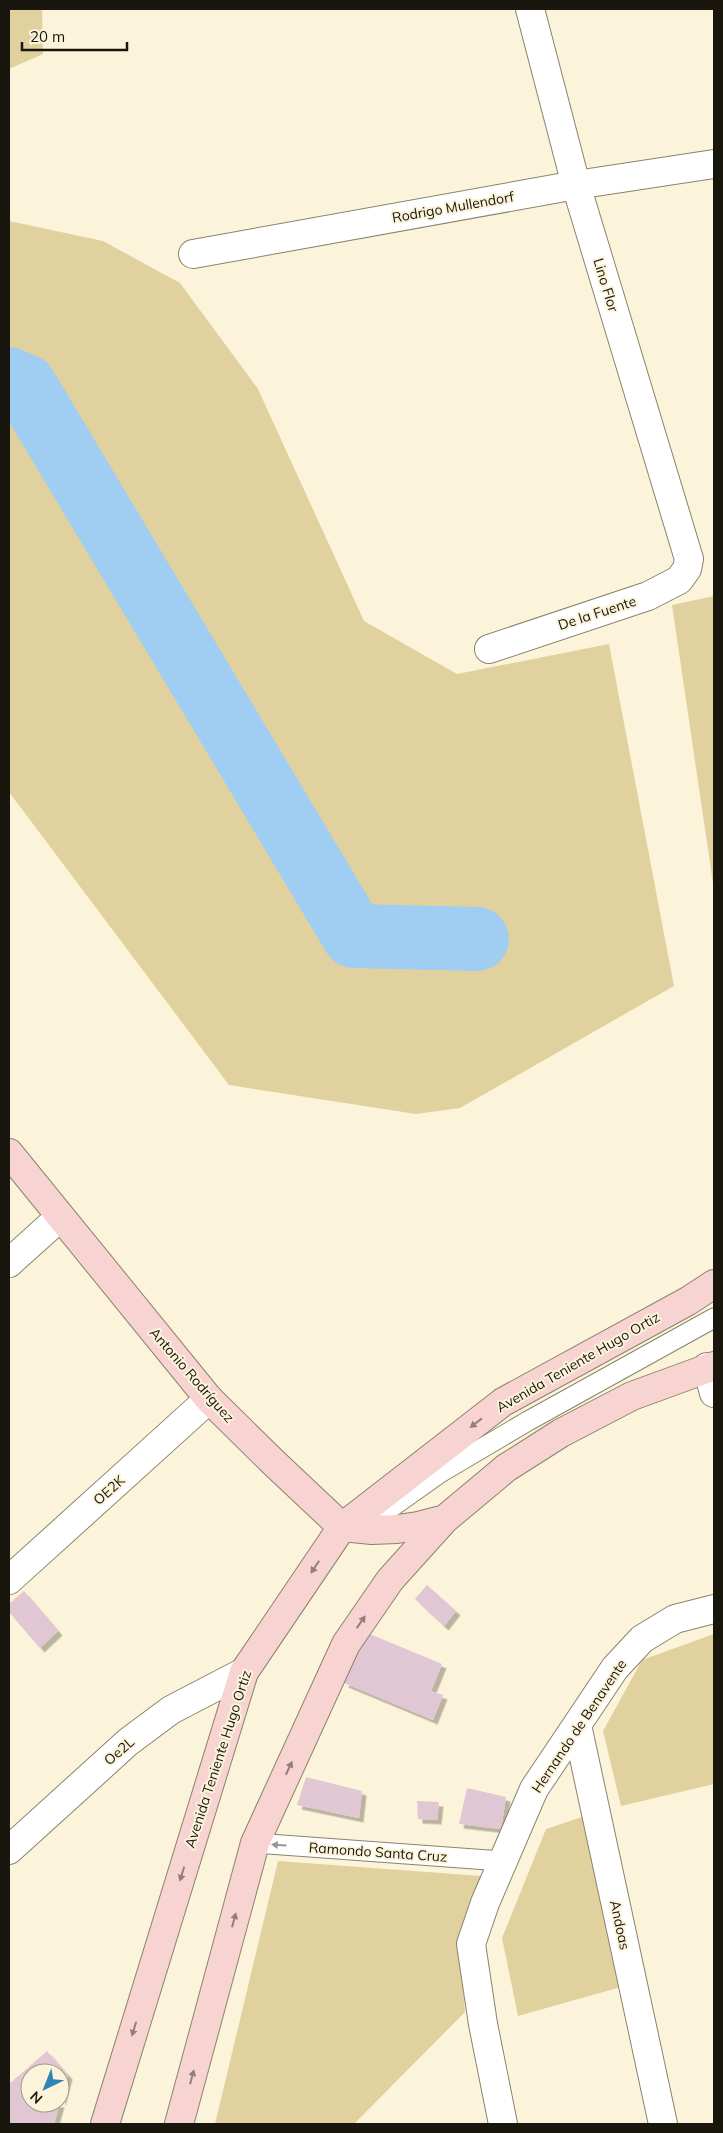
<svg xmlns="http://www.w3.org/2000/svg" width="723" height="2133" viewBox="0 0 723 2133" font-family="Mulish,sans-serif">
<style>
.green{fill:#e1d19f}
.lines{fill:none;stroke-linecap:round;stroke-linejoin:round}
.river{stroke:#a0cdf2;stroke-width:64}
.building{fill:#e1c6d3;filter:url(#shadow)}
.lane-casing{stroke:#8a836c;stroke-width:21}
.street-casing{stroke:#8a836c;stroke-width:30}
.secondary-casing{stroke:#8a836c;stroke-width:30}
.lane{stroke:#fff;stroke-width:19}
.street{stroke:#fff;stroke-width:28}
.secondary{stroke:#f7d4d1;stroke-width:28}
.oneway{fill:#937e79}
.oneway2{fill:#989692}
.labels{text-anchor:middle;stroke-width:4;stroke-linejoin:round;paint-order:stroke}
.street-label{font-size:14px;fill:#19160d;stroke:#fcf4da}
</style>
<defs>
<filter id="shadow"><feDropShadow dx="4.5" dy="4.5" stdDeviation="0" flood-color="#0004"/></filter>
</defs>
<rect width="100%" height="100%" fill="#fcf4da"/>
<!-- green -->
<path class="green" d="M9 9H42L43 54 9 69Z
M9 221 103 241 180 283 258 389 364 621 457 674 609 644 674 986 460 1108 416 1114 229 1085 9 792Z
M714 596V890L672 605Z
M714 1634V1784L621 1806 603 1731 642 1660Z
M585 1816 621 1987 518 2016 502 1938 546 1829Z
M278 1861 481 1876 459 1942 465 2012 354 2124H215Z"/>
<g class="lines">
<!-- river -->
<path class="river" d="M9 379 25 386 354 936 477 939"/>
</g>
<!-- building -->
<path class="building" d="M427 1585 456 1611 444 1626 415 1599Z
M24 1591 58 1631 40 1648 9 1612V1604Z
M365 1632 442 1664 431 1691 443 1695 433 1720 344 1683Z
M306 1777 362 1791 359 1818 297 1805Z
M467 1788 506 1797 501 1829 459 1824Z
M417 1801 439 1802 437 1820 418 1819Z
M47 2051 68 2075 61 2102 60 2073H30V2103H60L54 2124H9V2084Z"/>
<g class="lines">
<defs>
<path id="lane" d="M356 1523 378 1517 440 1473 528 1421 714 1318
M255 1843 502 1861"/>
<path id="street" d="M193 254 576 185 714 164
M489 649 648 596 679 580 687 569 689 559 576 185 530 9
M9 1263 60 1217
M707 1367 714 1393
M9 1580 209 1399
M577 1725 663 2124
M9 1850 128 1742 171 1710 244 1672
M503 2124 483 2024 471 1944 485 1903 534 1789 615 1668 642 1639 675 1619 714 1609"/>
<path id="secondary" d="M9 1153 209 1399 273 1462 342 1527 372 1530 397 1529 418 1526 445 1519
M105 2124 244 1672 342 1527 503 1402 688 1301 714 1284
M179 2124 255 1843 346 1644 390 1580 445 1519 506 1468 561 1433 632 1396 714 1366"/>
</defs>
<!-- lane casing -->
<use href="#lane" class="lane-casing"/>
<!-- street casing -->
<use href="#street" class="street-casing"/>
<!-- secondary casing -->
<use href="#secondary" class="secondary-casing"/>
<!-- lane -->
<use href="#lane" class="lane"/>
<!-- street -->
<use href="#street" class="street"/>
<!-- secondary -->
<use href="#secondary" class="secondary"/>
</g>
<!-- one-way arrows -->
<defs><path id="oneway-solid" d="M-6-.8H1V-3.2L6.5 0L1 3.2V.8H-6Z" transform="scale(1.25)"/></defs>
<g class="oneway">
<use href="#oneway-solid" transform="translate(476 1423) rotate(142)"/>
<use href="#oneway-solid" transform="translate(315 1567) rotate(124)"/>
<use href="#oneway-solid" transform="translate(361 1622) rotate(-55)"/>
<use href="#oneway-solid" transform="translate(289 1768) rotate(-65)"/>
<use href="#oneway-solid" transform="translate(182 1874) rotate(107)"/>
<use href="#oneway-solid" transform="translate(234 1920) rotate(-75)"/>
<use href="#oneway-solid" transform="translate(134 2029) rotate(107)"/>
<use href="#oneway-solid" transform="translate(192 2077) rotate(-75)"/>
</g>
<use class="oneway2" href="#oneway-solid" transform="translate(279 1845) rotate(-176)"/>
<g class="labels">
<!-- street labels -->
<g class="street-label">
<text transform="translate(453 207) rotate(-10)" y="5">Rodrigo Mullendorf</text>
<text transform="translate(606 285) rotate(73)" y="5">Lino Flor</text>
<text transform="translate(597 613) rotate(-18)" y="5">De la Fuente</text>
<text transform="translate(578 1362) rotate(-30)" y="5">Avenida Teniente Hugo Ortiz</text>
<text transform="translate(192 1375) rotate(49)" y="5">Antonio Rodríguez</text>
<text transform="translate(109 1490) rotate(-42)" y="5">OE2K</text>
<text transform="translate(579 1726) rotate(-56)" y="5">Hernando de Benavente</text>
<text transform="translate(119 1751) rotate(-41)" y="5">Oe2L</text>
<text transform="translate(218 1759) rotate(-72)" y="5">Avenida Teniente Hugo Ortiz</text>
<text transform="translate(378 1852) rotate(4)" y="5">Ramondo Santa Cruz</text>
<text transform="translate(620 1925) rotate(78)" y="5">Andoas</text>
</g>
</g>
<!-- border -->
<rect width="723" height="2133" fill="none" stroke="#19160d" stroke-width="20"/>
<!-- north arrow -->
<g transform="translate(45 2088) rotate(223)"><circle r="24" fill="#fcf4da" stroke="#a19b88"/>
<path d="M0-4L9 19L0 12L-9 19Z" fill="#3085b4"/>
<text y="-8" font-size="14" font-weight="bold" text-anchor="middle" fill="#19160d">N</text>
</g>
<!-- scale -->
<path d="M22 42v8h105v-8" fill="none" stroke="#19160d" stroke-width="2.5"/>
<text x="30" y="42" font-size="15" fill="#19160d" stroke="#fcf4da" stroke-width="4" paint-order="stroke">20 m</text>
</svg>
